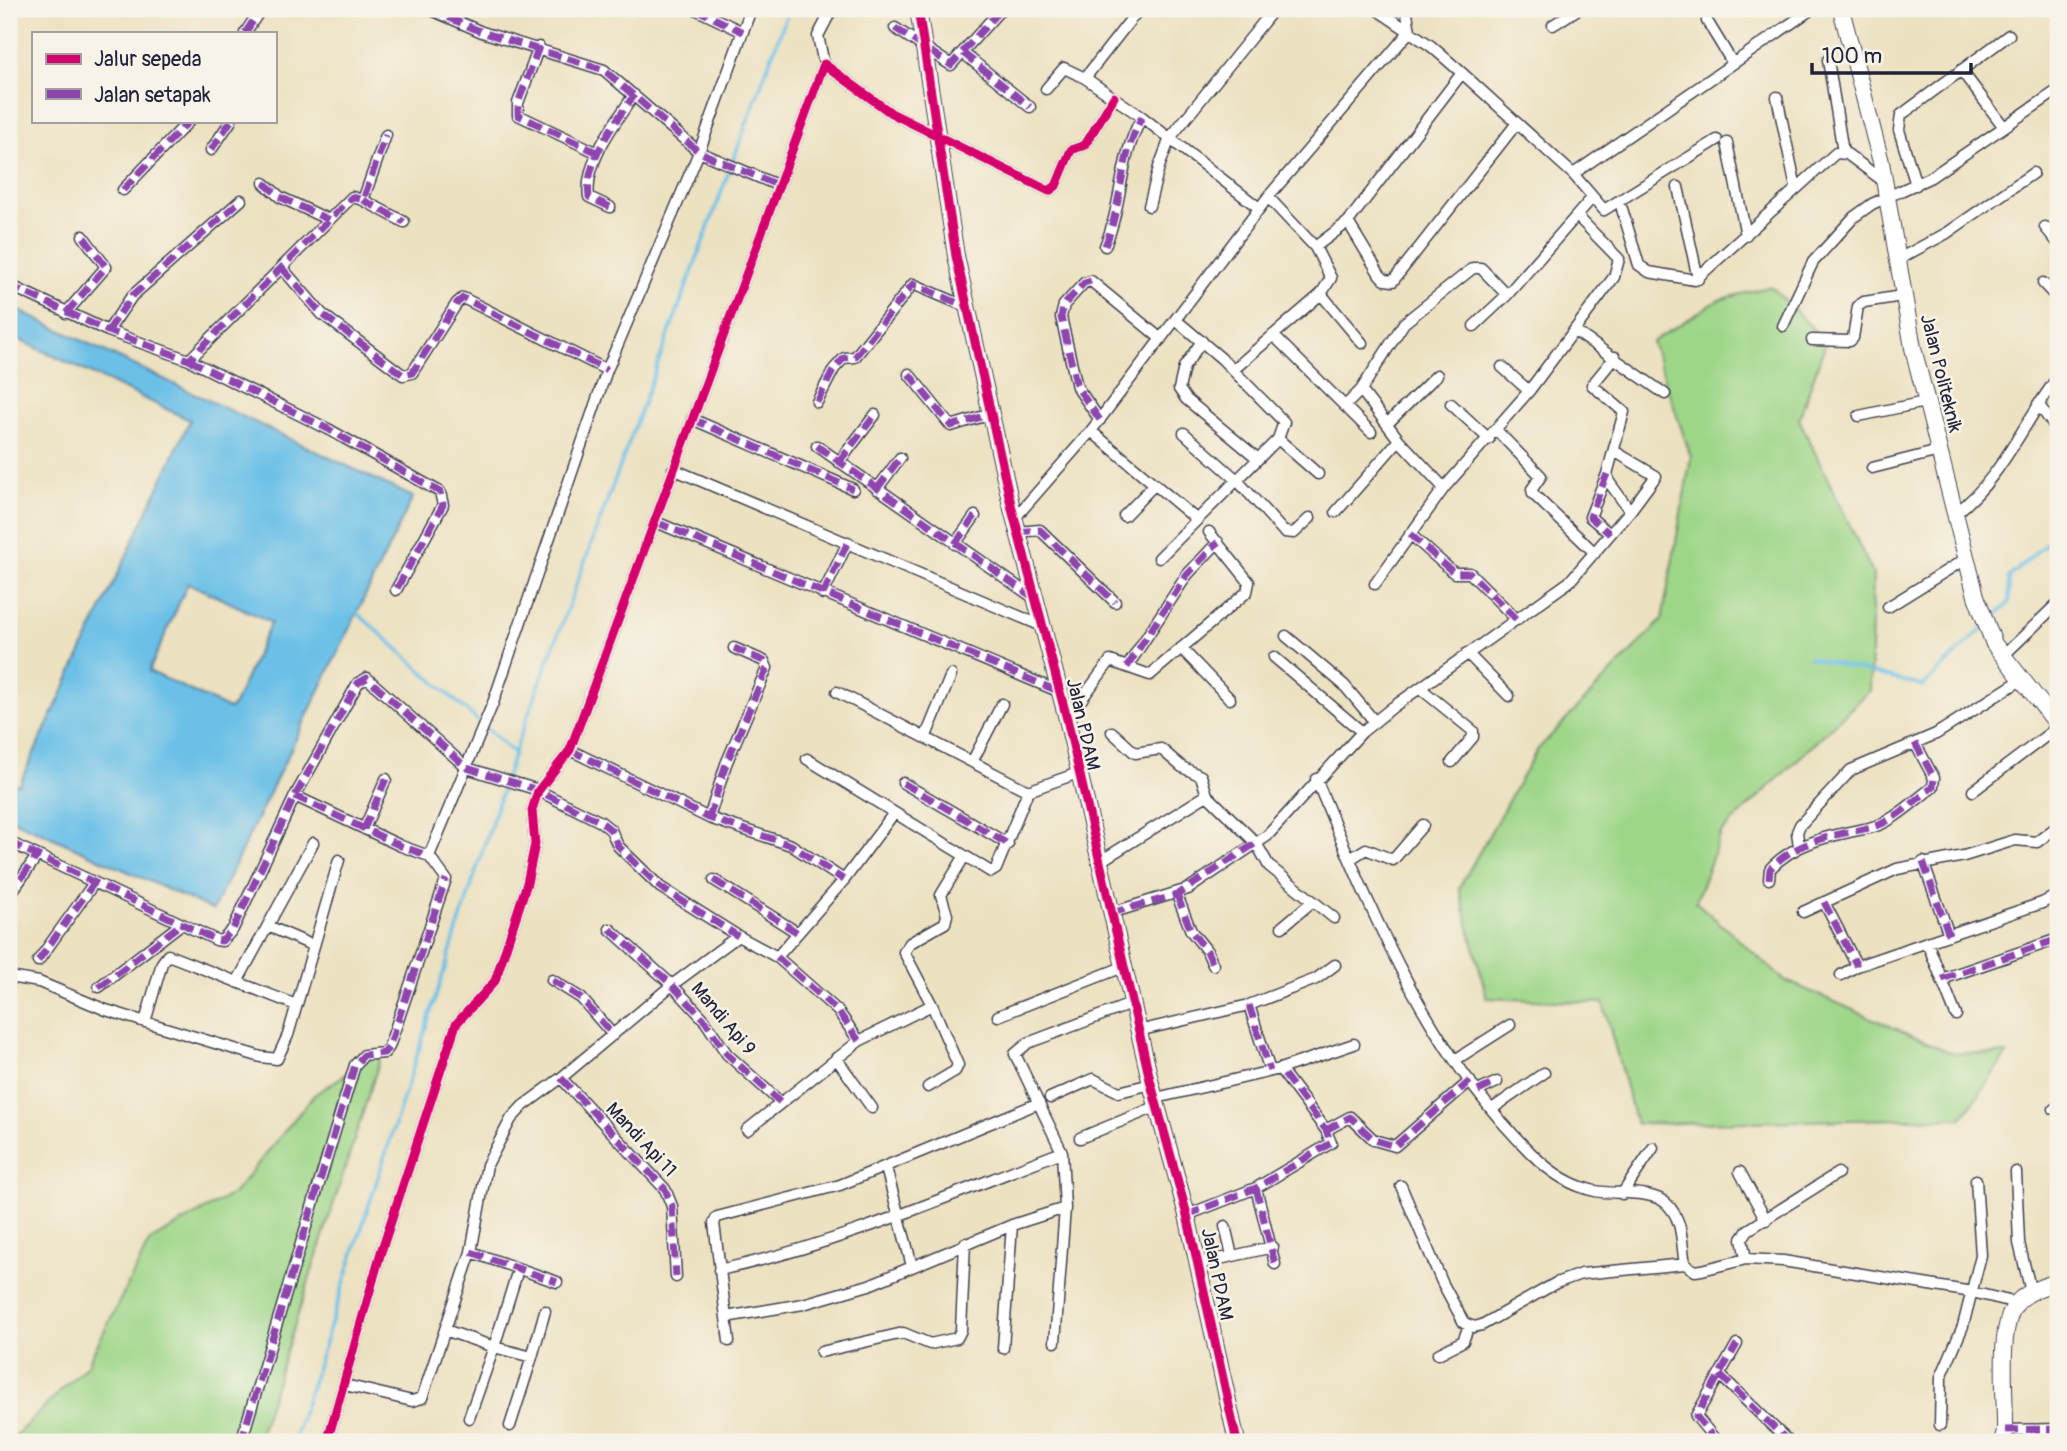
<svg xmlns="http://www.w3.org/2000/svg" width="2067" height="1451" viewBox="0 0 2067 1451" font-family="Pangolin,sans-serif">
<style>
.green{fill:#9ed688;stroke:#607c62;stroke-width:2}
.water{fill:#6ac0e7;stroke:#467191;stroke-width:2;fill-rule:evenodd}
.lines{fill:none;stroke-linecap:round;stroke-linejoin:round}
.stream{stroke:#6ac0e7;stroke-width:3.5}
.street-casing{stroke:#403f4f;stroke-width:13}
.secondary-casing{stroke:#403f4f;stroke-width:18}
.street{stroke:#fff;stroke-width:10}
.secondary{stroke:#fff;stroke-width:16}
.quiet{stroke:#8e44ad;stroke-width:7;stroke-dasharray:14 7;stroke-linecap:butt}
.cycleway-casing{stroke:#f7f3e8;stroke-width:13}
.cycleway{stroke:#d6006c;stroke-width:9}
.labels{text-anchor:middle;stroke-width:5;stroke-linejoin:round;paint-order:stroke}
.street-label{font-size:19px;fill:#22223b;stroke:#f7f3e8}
</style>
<rect width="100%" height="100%" fill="#f7f3e8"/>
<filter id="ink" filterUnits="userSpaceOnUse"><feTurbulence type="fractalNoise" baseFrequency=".0143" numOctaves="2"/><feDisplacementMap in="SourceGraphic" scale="14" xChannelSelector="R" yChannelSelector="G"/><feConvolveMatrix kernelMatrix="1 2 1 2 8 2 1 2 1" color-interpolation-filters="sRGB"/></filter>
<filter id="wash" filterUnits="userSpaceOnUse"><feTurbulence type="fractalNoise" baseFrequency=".00686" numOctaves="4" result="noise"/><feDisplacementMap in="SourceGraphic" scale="28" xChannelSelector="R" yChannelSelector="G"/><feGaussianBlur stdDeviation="1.57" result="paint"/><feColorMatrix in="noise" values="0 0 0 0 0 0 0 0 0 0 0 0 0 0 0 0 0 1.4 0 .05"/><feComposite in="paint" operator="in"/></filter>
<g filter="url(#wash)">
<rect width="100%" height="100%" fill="#ece1c0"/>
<!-- green -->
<path class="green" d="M1771 286 1826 342 1799 419 1873 574 1870 690 1721 833 1696 902 1784 980 1952 1053 2007 1054 1962 1118 1636 1124 1603 1003 1487 998 1459 888 1537 750 1662 620 1691 457 1652 342 1719 300Z
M383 1050 257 1442H9L87 1365 150 1241 234 1193 314 1095Z"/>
<!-- water -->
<path class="water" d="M9 306 413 497 213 910 9 818V780L19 785 190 420 9 335ZM188 583 271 622 234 705 229 709 149 671Z"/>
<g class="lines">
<!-- stream -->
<path class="stream" d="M354 610 514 753
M1991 620 2009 603V577L2058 533
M1809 657 1923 686 1983 628
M293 1442 514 753 789 9"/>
</g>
</g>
<g filter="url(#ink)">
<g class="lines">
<defs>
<path id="street" d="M429 9 482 32 604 70 699 152 777 185
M695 9 743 32
M1139 9 1085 78 1142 117 1259 208
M1376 9 1431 46 1462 73 1573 174 1604 210 1717 140
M1707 21 1732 62
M1553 25 1578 9
M895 28 951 65 1001 9
M245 33 261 9
M539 47 518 103V115L598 153
M963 53 1030 107
M1828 60 1843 152
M824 64 818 36 832 9
M1961 70 2004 127
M1046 89 1064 68 1085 78
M1777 97 1796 188
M1727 143 1746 235
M211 150 231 121
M1573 174 1812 9
M264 183 280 197 329 220
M1916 185 1899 130 1901 115 2009 35
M1678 187 1698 279
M123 190 189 121
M363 200 404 222
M1149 206 1159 167 1170 138 1274 9
M610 207 589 197C584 162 615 123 634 95
M1622 209 1639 265 1649 272 1695 280 1836 153 1847 154 1886 183
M1348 222 1380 275 1385 280 1393 281 1517 123
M2045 227 2058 243
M1105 246C1123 203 1119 158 1142 117
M1315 247 1348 222 1462 73
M1897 260 1947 233 2033 173
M282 268 322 314 403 375 412 373 457 303 463 298 607 370
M2043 283 2058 299
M9 285 108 331 189 360 352 197 363 200 386 135
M1321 294 1362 343
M66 313 106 267 83 236
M1474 326 1507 295 1592 198
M1783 326 1813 262 1854 217 1872 204 1931 177 2058 90
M108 331 132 296 241 200
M1575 331 1665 394
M1273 335 1371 432
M1812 340 1850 341 1853 338 1858 306 1864 302 1902 296
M1202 341 1184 367 1179 389 1186 399 1257 458
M189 360 328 429 440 492 443 505 396 590
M1502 367 1529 391
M1233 370 1321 294 1331 278 1315 247 1268 197
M909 374 951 426 991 414
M1361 390 1399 440 1444 488
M817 402 834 369 844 358 855 357 913 284 967 307
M1451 404 1489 439
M2038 404 2058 431
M1345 406 1361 390 1404 323 1473 268H1481L1507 295
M1859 416 1925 402
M692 419 853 489
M1100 420 1077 387 1061 317 1064 305 1084 283 1091 281 1161 339
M1387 424 1437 375
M1496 430 1541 476 1532 489 1533 494 1595 553
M1091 431 1196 519
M1184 433 1236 479 1284 532 1294 533 1310 518
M1278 439 1318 474
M817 446 1034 598
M1614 451 1656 476 1630 511
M839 462 875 415
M1872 468 1939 451
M673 469 1042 626
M1607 474 1590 517 1610 534
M877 489 900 458
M1336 512 1399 440
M1956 513C2002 478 2023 423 2058 377
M1124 516 1155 484
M1014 519 1091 431 1268 197 1410 31 1406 9
M656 522 1060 692
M1017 532 1040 530 1115 602
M1410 534 1454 573H1470L1517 620
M955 544 975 516
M1159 558 1278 439 1284 422 1222 359 1176 320
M1375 584 1444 488 1529 391 1614 277 1619 259 1577 216
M823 594 848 542
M1888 607 1967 558
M1286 636 1344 685 1375 722
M1181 648 1230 699
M1467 653 1509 696
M2003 656 2058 603
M1274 657 1362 732
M1127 667 1187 575 1218 542
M1420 688 1473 731V737L1452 762
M837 692 1028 791
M1067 719 1110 661 1150 675 1247 592 1249 582 1209 532
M1112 732 1135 753 1161 749 1182 767 1201 776 1207 795 1256 843 1269 866 1334 918
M926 736 951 675
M570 750 709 818 791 845 844 880
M807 759 991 872 996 869 1028 791 1078 773
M972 762 1002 704
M1316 779C1372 913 1426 1050 1532 1154 1549 1171 1571 1186 1595 1191 1615 1195 1652 1189 1667 1204 1684 1221 1681 1243 1685 1264
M903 783 1008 844
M1973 791 2058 727
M295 796 401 846 429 856
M709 818 726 764 767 668 764 661 734 648
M364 829 386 779
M9 842 216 940 222 941 233 929 295 796 358 683 367 678 467 768 535 789 601 822 611 830 618 846 660 887 738 936
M1799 846 1797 832 1800 825 1851 770 1936 734 2021 680
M1350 859 1366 849 1393 860 1423 825
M1099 862 1207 795
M1923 862 1949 935
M1769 879 1770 869C1795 841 1835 835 1869 828 1891 824 1915 800 1933 787L1934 778 1915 743
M714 880 798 933
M1177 895 1191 931 1207 951 1213 965
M9 896 37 856
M1824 902 1857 966
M1803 912 1897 869 1964 856 2015 840 2037 842 2058 826
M1111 913 1188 889 1267 836 1362 732 1393 707 1569 582 1630 511 1609 482 1607 474 1624 412 1592 385 1615 357
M268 926 314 946
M1282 927 1313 901
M610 929 672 985 703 1018 727 1054 780 1102
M1927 942 1956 1015
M777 957 838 1011 859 1041
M38 961 94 883
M1841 975 1857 966 2042 903 2058 895
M9 977 39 982 106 1010 261 1057 277 1059 288 1035 339 860
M1942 979 2058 939
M552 980 581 998 613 1035
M237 982 313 843
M99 987 181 924
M1249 1005 1270 1071
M998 1016 1123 967
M145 1022 162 963 168 955 296 1005
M1138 1031 1249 1005 1316 979 1335 965
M836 1058 872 1108
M1455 1060 1510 1025
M561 1078 665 1189 672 1206 676 1277
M928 1087 955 1071 958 1065 932 1005 904 952 910 943 945 923 947 915 941 895 964 857
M1478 1091 1497 1082
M1050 1098 1093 1079 1119 1092 1151 1084
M1156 1098 1280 1069 1354 1044
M1492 1109 1544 1073
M2054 1109H2058
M747 1130 859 1041 932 1005
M1326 1130 1350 1117 1374 1140 1395 1146 1470 1081
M1080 1138 1158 1106
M886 1168 912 1266
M1740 1172 1766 1220
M2016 1172 2019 1243 2031 1292
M1401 1186 1442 1282 1464 1323 1474 1327 1482 1325 1556 1283 1581 1274 1685 1264 1695 1271 1702 1270 1746 1259 1783 1261 1972 1292 2017 1303
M1256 1188 1275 1264
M1622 1194 1653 1148
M1187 1215 1256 1188 1331 1143 1326 1130 1280 1069
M1225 1226 1232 1256
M471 1252 557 1282
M1746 1259 1742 1239 1748 1230 1838 1173
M1197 1264 1273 1247
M719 1270C838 1245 949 1195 1062 1152
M726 1317 803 1304 869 1285 1012 1225 1065 1208 1062 1152 1015 1054 1028 1043 1131 1004
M445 1330 494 1347 516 1276
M729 1341 714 1223 717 1217 840 1185 1039 1103
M1055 1342 1065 1208
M1003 1348 1012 1225
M821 1352 903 1333 930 1344 957 1338 961 1330 965 1243
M1438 1354 1463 1341 1469 1326
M1720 1375 1789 1442
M345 1385 412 1401 422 1398 471 1252 487 1165 511 1119 523 1106 561 1078 672 985 738 936 777 957 844 880 894 813
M469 1418 494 1347 532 1357 545 1311
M1940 1425 1941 1377 1963 1326 1981 1255 1976 1180
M510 1426 532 1357
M2005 1430 2058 1429
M241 1442 355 1065 364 1055 384 1053 389 1047 446 879 429 856 493 703 607 370 699 152 751 9
M327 1442 381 1252 456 1024 495 981 527 883 535 844 532 810 538 791 570 750 824 64 891 113 1049 191 1056 186 1071 150 1085 145 1114 97
M1717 1442 1696 1416 1737 1344"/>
<path id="secondary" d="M918 9 956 256 1012 509 1067 719 1151 1084 1187 1215 1237 1442
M1841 9 1881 162 1913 348 1976 596 1994 644 2058 725
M2002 1442 2005 1431C2006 1399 1997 1331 2015 1305 2025 1292 2043 1286 2058 1282"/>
</defs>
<!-- street casing -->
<use href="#street" class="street-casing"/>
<!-- secondary casing -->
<use href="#secondary" class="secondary-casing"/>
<!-- street -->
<use href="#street" class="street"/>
<!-- secondary -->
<use href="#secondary" class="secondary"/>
<!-- quiet -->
<path class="quiet" d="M429 9 482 32 604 70 699 152 777 185
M695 9 743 32
M1133 9 1137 11
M895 28 951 65 1001 9
M245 33 261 9
M539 47 518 103V115L598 153
M963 53 1030 107
M211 150 231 121
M264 183 280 197 329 220
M123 190 189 121
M363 200 404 222
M610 207 589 197C584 162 615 123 634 95
M1105 246C1123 203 1119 158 1142 117
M282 268 322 314 403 375 412 373 457 303 463 298 607 370
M1091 281 1084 283 1064 305 1061 317 1077 387 1100 420
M9 285 108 331 189 360 352 197 363 200 386 135
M66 313 106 267 83 236
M108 331 132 296 241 200
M189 360 328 429 440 492 443 505 396 590
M909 374 951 426 991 414
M817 402 834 369 844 358 855 357 913 284 967 307
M692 419 853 489
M817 446 1034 598
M839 462 875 415
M1607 474 1590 517 1610 534
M877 489 900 458
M656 522 1060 692
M1017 532 1040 530 1115 602
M1410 534 1454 573H1470L1517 620
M955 544 975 516
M823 594 848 542
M1127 667 1187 575 1218 542
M570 750 709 818 791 845 844 880
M903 783 1008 844
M295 796 401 846 429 856
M709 818 726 764 767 668 764 661 734 648
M364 829 386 779
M9 842 216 940 222 941 233 929 295 796 358 683 367 678 467 768 535 789 601 822 611 830 618 846 660 887 738 936
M1923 862 1949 935
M1769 879 1770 869C1795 841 1835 835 1869 828 1891 824 1915 800 1933 787L1934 778 1915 743
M714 880 798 933
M1177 895 1191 931 1207 951 1213 965
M9 896 37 856
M1824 902 1857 966
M1111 913 1177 895 1256 843
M610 929 672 985 703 1018 727 1054 780 1102
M777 957 838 1011 859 1041
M38 961 94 883
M1942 979 2058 939
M552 980 581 998 613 1035
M99 987 181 924
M1249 1005 1270 1071
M561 1078 665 1189 672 1206 676 1277
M1478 1091 1497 1082
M1326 1130 1350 1117 1374 1140 1395 1146 1470 1081
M1256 1188 1275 1264
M1187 1215 1256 1188 1331 1143 1326 1130 1280 1069
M471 1252 557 1282
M1720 1375 1789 1442
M2005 1430 2058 1429
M241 1442 355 1065 364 1055 384 1053 389 1047 446 879
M1717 1442 1696 1416 1737 1344"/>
<defs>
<path id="cycleway" d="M918 9 956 256 1012 509 1067 719 1151 1084 1187 1215 1237 1442
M327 1442 381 1252 456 1024 495 981 527 883 535 844 532 810 538 791 570 750 824 64 891 113 1049 191 1056 186 1071 150 1085 145 1114 97"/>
</defs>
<!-- cycleway casing -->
<use href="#cycleway" class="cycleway-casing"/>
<!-- cycleway -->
<use href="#cycleway" class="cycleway"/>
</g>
</g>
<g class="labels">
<!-- street labels -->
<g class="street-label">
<text transform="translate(1942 373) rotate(76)" y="7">Jalan Politeknik</text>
<text transform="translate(1084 724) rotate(77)" y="7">Jalan PDAM</text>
<text transform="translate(724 1018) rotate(50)" y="7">Mandi Api 9</text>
<text transform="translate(642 1139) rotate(47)" y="7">Mandi Api 11</text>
<text transform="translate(1218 1274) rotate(78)" y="7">Jalan PDAM</text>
</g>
</g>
<!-- margin -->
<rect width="2067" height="1451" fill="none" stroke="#f7f3e8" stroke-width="35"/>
<!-- legend -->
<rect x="32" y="32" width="245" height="91" fill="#f7f3e8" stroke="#a29fa3" stroke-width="2"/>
<rect x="46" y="54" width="35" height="10" fill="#d6006c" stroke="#a29fa3" stroke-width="2"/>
<text x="94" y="66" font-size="21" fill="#22223b">Jalur sepeda</text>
<rect x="46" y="89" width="35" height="10" fill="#8e44ad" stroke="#a29fa3" stroke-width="2"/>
<text x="94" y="102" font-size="21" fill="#22223b">Jalan setapak</text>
<!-- scale -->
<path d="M1812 63v10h159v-10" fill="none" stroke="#22223b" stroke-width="3.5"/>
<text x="1822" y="63" font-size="21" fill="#22223b" stroke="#f7f3e8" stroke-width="5" paint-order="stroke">100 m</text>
</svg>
